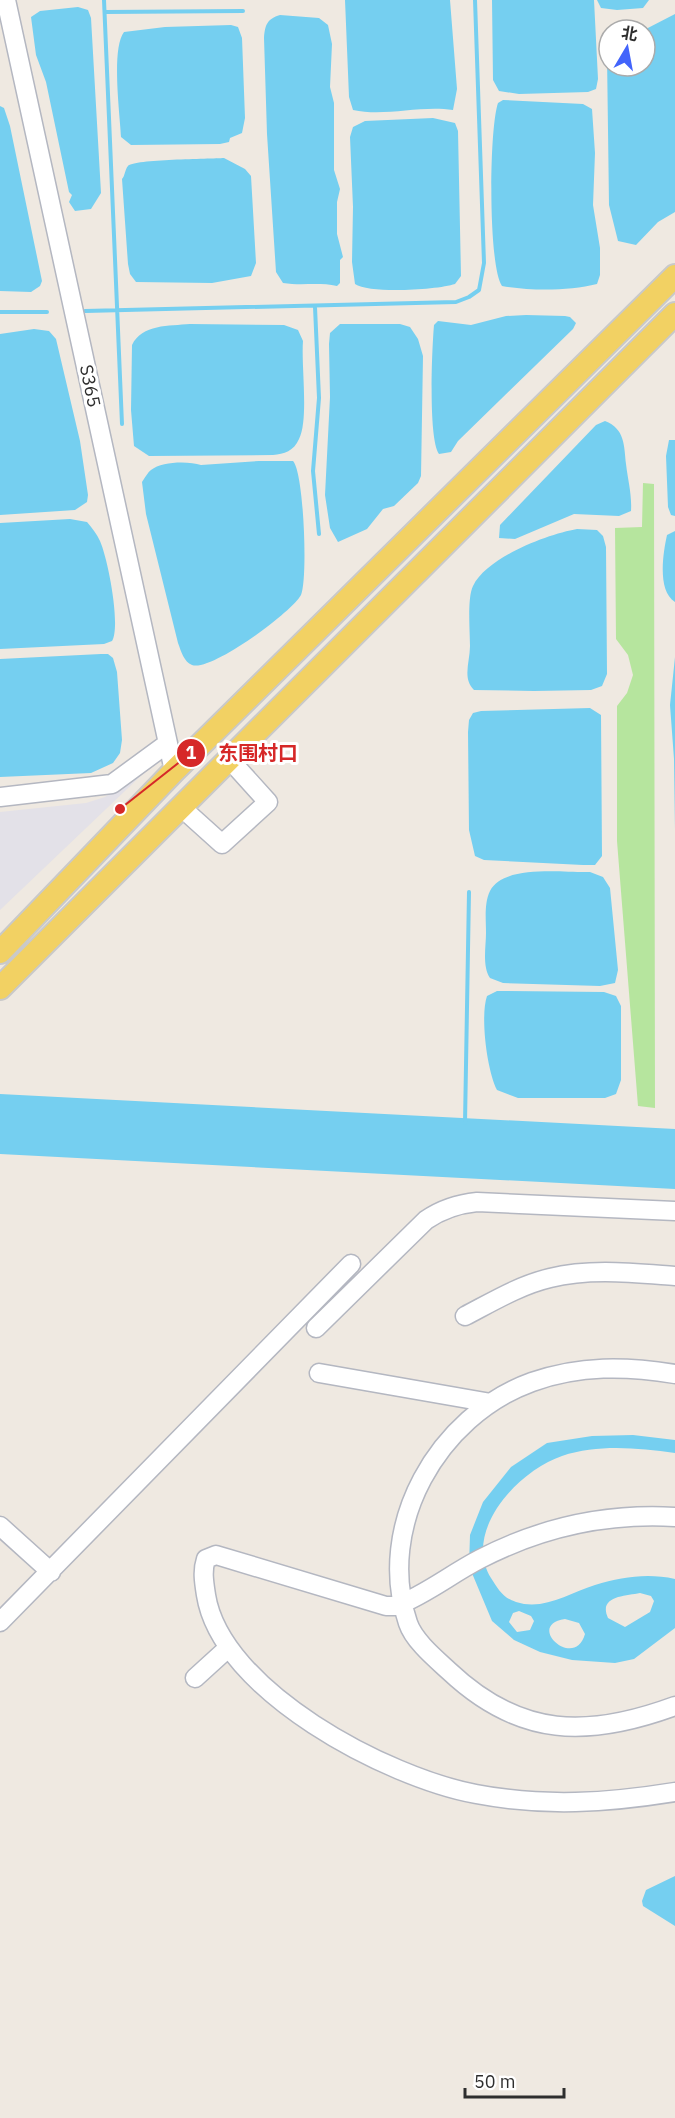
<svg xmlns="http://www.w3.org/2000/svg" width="675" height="2118" viewBox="0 0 675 2118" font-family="'IBM Plex Sans','Noto Sans SC',sans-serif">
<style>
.industrial{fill:#e3e1e8}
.green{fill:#b6e59e}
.water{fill:#75cff0;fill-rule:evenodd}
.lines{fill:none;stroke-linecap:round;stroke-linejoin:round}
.stream{stroke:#75cff0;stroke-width:4}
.minor-casing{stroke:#b4b7c1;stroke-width:21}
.major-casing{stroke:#c9c9c9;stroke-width:26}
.minor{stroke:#fff;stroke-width:18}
.major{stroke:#f2d163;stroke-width:22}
.labels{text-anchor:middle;stroke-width:6;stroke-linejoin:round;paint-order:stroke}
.street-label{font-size:18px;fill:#2e2e2e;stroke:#fff}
.leader{fill:none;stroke:#d62828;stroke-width:2}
.callout-dot{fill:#d62828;stroke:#fff;stroke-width:2}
.mark-label{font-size:18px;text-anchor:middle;font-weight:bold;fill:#fff}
.callout-label{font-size:20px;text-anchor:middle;font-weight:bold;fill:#d62828;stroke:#fff;stroke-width:6;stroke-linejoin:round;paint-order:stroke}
</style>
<rect width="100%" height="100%" fill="#efe9e1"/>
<!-- industrial -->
<path class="industrial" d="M148 769 0 910V812L86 803 105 797Z"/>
<!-- green -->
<path class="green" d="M643 483 654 484 655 1108 638 1106 617 841V706L627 693 633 675 628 655 616 639 615 528 642 527Z"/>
<!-- water -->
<path class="water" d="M345 0H450L457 89 453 110C420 105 385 117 353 110L349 97Z
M492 0H594L598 79 596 89 588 92 519 94 499 91 493 80Z
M597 0H649L643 8 617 10 601 8Z
M78 7 88 10 91 18 101 193 91 209 75 211 69 202 72 195 69 192 46 82 36 55 31 17 40 11Z
M675 14V212L658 222 636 245 618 241 609 205 607 55 609 50V66H645L644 30Z
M280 15 319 18 328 25 332 44 330 87 334 103V170L340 189 337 202V234L343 257 340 260V283L337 286C319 282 301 286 283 283L276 272 267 134 264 38C265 25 267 19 280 15Z
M231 25 238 27 242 38 245 118 242 133 230 138 229 142 220 144 131 145 121 137C120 114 111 49 124 32L165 27Z
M503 100 583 104 592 109 595 153 593 205 600 248V275L597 284C569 291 531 291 502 286 488 266 489 129 498 103Z
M0 106 4 108 10 126 42 281 40 286 31 292 0 291Z
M433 118 455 123 458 131 461 276 455 284C437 290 369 294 355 284L352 262 353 207 350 137 353 127 365 121Z
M224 158 245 169 251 176 256 263 251 276 212 283 136 282 130 274 128 264 122 179C125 176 125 169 128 166 134 159 210 159 224 158Z
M526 315 565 316 570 317 576 323 573 329 458 441 451 452 439 454C428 438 432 348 434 325L438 321 471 325 506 316Z
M190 324 284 325 298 330 303 341C301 366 309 419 299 439 294 451 284 454 273 455L149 456 134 446 131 410 132 345C142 324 169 326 190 324Z
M340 324H400L410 327 418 339 423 356 421 476 418 483 394 506 383 509 367 529 338 542 330 528 325 495 330 397 329 344 330 333Z
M34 329 49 331 56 339 80 441 88 495 87 502 75 510 0 515V334Z
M605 421C625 429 624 445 626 464 628 481 632 494 631 511L619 516 574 514 515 539 499 538 500 525 596 425Z
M669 440H675V516L671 515 668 507 666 456Z
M259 461H293C304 472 308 580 301 595 292 612 211 672 192 665 184 662 181 651 178 643L146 514 142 482C144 479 148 472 151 470 162 461 189 461 201 465Z
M70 519 87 522C92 528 97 534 100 541 108 559 121 626 112 641L104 644 0 649V523Z
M577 529 597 530 603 536 606 547 607 674 602 686 591 690 534 691 474 690C462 678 470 662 470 646 470 632 467 598 473 586 487 557 548 534 577 529Z
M675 531V602C657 591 663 553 667 535Z
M101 654H108L113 658 117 672 122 740 120 753 113 763 91 773 0 777V659Z
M675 657V829L674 759 670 705Z
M590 708 601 715 602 856 595 865H583L484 860 475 856 469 830 468 732 469 720 473 713 481 711Z
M590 872 603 877 610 888 618 970 615 983 600 986 503 983 490 978C482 966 486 946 486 933 486 920 484 903 490 891 504 864 563 873 590 872Z
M497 991 604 992 616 996 621 1006V1080L616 1094 605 1098H518L497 1090C487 1071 480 1016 487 996Z
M0 1094 675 1129V1189L0 1154Z
M633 1435 675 1440V1453C637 1448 599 1444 562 1456 518 1471 462 1531 491 1578 498 1589 503 1598 516 1602 544 1611 569 1593 595 1585 622 1577 647 1573 675 1579V1628L634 1659 615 1663 572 1660 540 1652 514 1640 492 1621 469 1566 470 1535 483 1502 511 1467 547 1443 592 1436ZM640 1593 651 1596 654 1601 650 1612 625 1627 608 1618C598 1596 625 1596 640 1593ZM519 1611 531 1616 534 1621 530 1630 517 1632 509 1622 513 1613ZM565 1619 579 1623 585 1634C575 1671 524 1625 565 1619Z
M675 1876V1926L643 1906 642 1901 646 1890Z"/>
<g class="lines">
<!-- stream -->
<path class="stream" d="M104 0 122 424
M105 12 243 11
M315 307 319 398 313 471 319 534
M85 311 456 302 469 297 479 290 484 263 475 0
M0 312H47
M465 1123 469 892"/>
<defs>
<path id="minor" d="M6 0 174 771
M0 797 112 784 168 743
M182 808 222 844 268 802 230 760
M465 1316C492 1302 520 1285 550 1278 590 1268 634 1273 675 1276
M316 1328 426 1220C442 1209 457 1204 477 1202L675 1211
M319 1373 491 1403
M675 1374C626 1366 580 1365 532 1382 438 1416 375 1526 408 1623 414 1641 436 1659 449 1671 520 1738 588 1738 675 1706
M675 1517C607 1513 540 1528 480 1559 451 1574 425 1595 396 1606H386L216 1555 206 1559C202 1571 204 1582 206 1595 221 1691 388 1778 476 1794 544 1807 607 1803 675 1792
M0 1526 51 1572
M0 1622 351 1264
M195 1678 228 1648"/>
<path id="major" d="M0 952 174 771 675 276
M0 988 675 314"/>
</defs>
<!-- minor casing -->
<use href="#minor" class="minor-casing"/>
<!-- major casing -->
<use href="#major" class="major-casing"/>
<!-- minor -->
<use href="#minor" class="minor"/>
<!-- major -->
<use href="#major" class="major"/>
</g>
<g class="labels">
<!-- street labels -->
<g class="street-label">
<text transform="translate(90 386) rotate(78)" y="6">S365</text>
</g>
</g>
<!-- callouts -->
<path class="leader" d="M120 809L191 753"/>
<g class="callout-dot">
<circle cx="120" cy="809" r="6"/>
<circle cx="191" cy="753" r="15"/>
</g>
<g class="mark-label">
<text x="191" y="759">1</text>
</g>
<g class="callout-label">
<text x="258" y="760">东围村口</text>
</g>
<!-- north arrow -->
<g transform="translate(627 48) rotate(10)"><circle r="28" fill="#ffffff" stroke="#ababab" stroke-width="1.5"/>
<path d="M0-4.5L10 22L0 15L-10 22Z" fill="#4264fb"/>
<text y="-9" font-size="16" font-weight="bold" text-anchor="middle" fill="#2e2e2e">北</text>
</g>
<!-- scale -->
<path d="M465 2088v9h99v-9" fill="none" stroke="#2e2e2e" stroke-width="3"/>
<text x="474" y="2088" font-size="18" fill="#2e2e2e" stroke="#ffffff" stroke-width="4.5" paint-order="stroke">50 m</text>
</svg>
